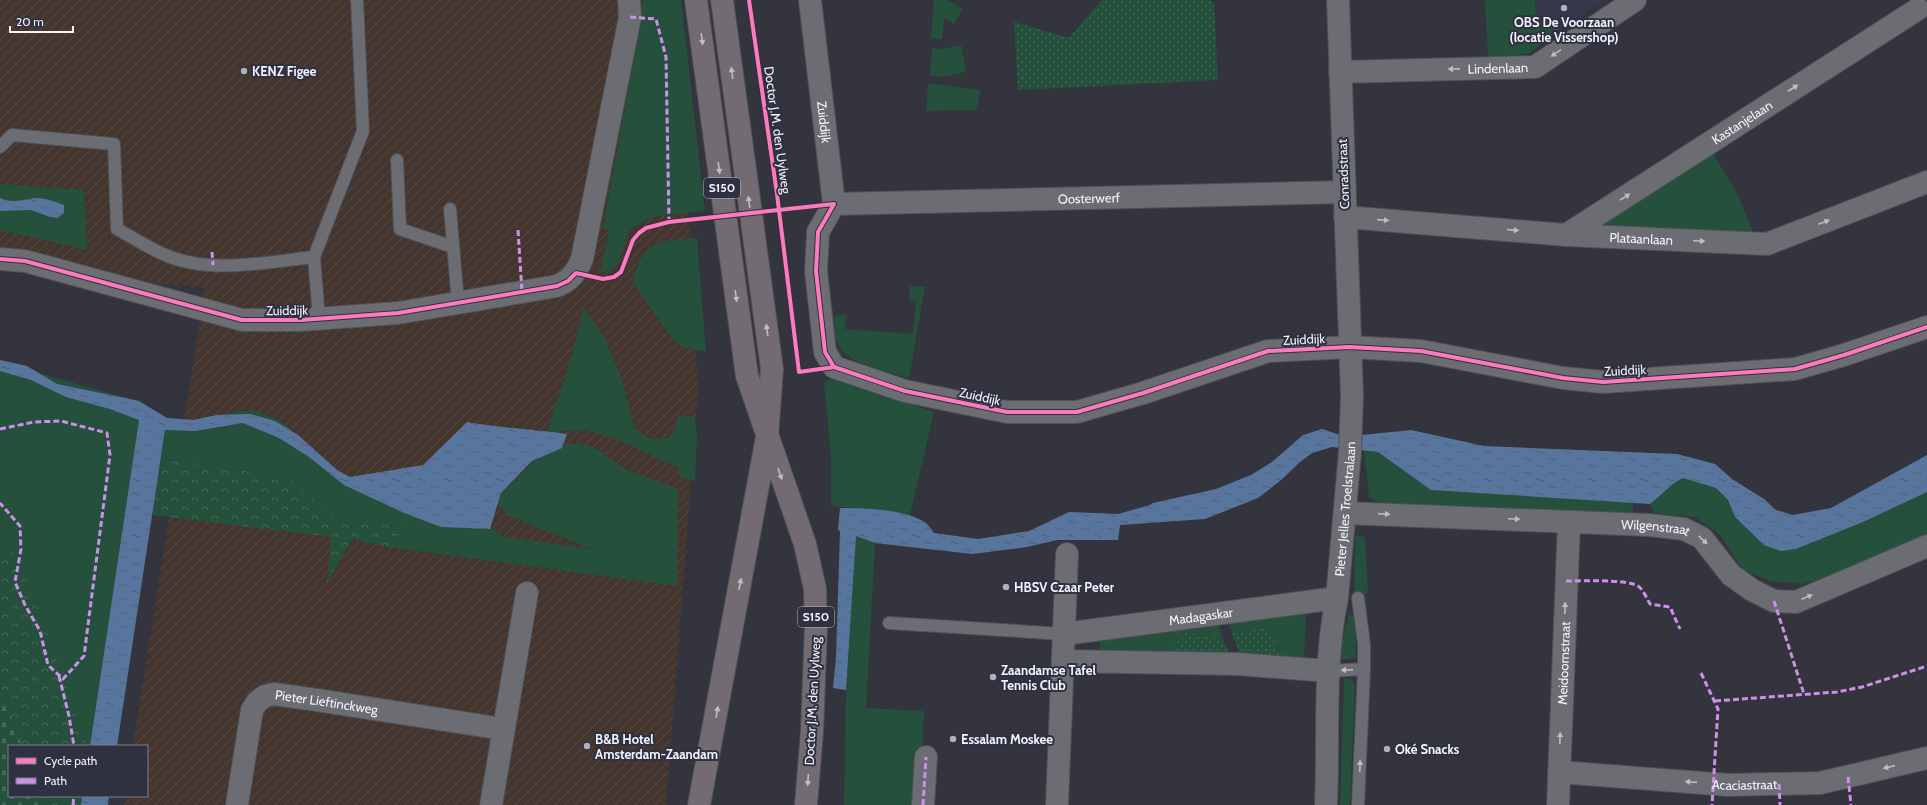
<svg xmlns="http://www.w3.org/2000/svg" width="1927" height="805" viewBox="0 0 1927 805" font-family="Cabin,sans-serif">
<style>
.industrial{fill:url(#industrial-furrows)}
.built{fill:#36374d}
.green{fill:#24503c}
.forest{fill:url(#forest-crowns)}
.cemetery{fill:url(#cemetery-stones)}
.park{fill:url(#park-dots)}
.water{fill:url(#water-ripples)}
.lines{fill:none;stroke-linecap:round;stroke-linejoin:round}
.lane-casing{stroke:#4f5058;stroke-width:14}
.street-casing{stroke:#4f5058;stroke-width:24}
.primary-casing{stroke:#4f5058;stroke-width:24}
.lane{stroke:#6c6d73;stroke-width:12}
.street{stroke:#6c6d73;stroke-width:22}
.primary{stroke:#726c72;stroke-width:22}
.quiet{stroke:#ce8fe9;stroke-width:3;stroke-dasharray:6 3;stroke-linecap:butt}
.cycleway-casing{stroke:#2f3141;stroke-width:6}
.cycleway{stroke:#fd7abc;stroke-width:4}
.oneway{fill:#bfbdc6}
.oneway2{fill:#bcbdc6}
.poi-dot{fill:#afb0ba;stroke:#2f3141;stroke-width:1.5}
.labels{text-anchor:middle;stroke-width:4;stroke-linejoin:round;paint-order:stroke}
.shield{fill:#2f3141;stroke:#b8b9c5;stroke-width:1}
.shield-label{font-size:12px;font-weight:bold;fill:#f2f3fe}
.poi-label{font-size:13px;font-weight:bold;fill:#f2f3fe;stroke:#2f3141;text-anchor:start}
.street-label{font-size:13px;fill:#f2f3fe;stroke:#2f3141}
</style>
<defs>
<pattern id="industrial-furrows" width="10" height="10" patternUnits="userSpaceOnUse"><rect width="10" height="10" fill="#44352f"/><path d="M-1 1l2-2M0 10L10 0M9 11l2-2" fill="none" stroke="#564944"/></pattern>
<pattern id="forest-crowns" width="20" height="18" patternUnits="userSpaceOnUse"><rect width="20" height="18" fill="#24503c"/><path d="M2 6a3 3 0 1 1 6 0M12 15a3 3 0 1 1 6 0" fill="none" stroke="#446a59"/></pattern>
<pattern id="cemetery-stones" width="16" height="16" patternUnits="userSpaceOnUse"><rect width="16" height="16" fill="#24503c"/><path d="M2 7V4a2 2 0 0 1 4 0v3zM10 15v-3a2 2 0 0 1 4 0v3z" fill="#446a59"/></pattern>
<pattern id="park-dots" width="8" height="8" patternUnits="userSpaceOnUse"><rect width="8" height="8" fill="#24503c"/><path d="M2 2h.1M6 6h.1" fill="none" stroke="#446a59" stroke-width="1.8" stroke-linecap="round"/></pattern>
<pattern id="water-ripples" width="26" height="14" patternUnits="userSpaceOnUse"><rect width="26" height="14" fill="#58769d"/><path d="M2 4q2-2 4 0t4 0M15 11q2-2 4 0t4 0" fill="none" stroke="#506074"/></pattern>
</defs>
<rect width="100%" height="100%" fill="#33343d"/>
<!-- industrial -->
<path class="industrial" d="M0 0H679L698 390 666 805H124L125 796H147V746H133L205 288 0 268Z"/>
<!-- built -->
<path class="built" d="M1535 0H1607L1560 29 1536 17Z"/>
<!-- green -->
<path class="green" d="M643 0H681L705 211 651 217 630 230 618 264 611 271 600 272 609 230 603 228 640 26Z
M934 0H948L963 9 954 24 944 18 942 39 931 38Z
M1485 0H1535L1536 17 1560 29 1529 54 1488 59Z
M961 45 966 72 941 77 930 76 932 48 942 49Z
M928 83 981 90 976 110 926 111Z
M1709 147 1736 191 1755 237 1606 227 1603 223Z
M0 184 84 190 87 250 33 237 0 231V211L31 210 50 217 64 213V205C56 202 46 198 37 198 22 199 16 204 0 198Z
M697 238 706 352 682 347 669 334 633 283C641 240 659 241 697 238Z
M910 286 925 287 909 378C889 372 847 365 838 344 834 336 835 325 834 317L846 314 845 329 913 334 916 301 909 300Z
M583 307 606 340 624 386 634 428 650 439H668L676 427 677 415 694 417 697 433 695 481 679 477V468L617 439 585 430 547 432 576 342Z
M0 367 38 373 139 401V420L90 746H88L20 558 17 554 0 546Z
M837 377 934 412 910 515 859 508 831 506V456L824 382 829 379Z
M254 410 272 417 289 427 309 457 344 485 404 513 441 527H490L504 537 592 549 507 515 492 497C514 487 526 465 545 452 561 440 587 442 602 452 608 456 613 462 619 465 637 476 659 481 678 489L677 586 389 547 403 527 335 520 290 478 161 458 167 418 193 420 236 412Z
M1364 450 1378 452 1431 490 1634 502 1632 513 1388 507 1369 497Z
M1683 478 1716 488 1728 500 1735 517 1764 545 1796 549 1863 522 1927 492V535L1826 577 1803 584 1770 581 1743 570 1720 535 1695 517 1654 513 1650 504C1662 495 1670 484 1683 478Z
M1355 535 1365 537 1368 593 1354 594Z
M856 536 875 543 866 708 924 711 920 805H844L846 690Z
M1306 611 1304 660 1282 658 1267 626 1232 634 1228 621Z
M1349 614 1355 618 1356 659H1338Z
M1216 616 1223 639 1186 633 1166 655 1099 653 1100 638Z
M1344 678 1350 679 1355 684 1350 805H1340Z"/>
<!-- forest -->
<path class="forest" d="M161 458 290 478 335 520 404 527 389 547 352 539 327 583 331 537 152 515Z
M0 546 17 554 20 558 88 746H22L0 687Z
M40 796H82L81 805H43Z"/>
<!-- cemetery -->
<path class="cemetery" d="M0 687 22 746H9V796H40L43 805H0Z"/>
<!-- park -->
<path class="park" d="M1102 0H1207L1214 2 1218 80 1018 90 1014 22 1069 38Z
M1267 626 1282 658 1241 657 1232 634Z
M1186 633 1223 639 1229 655H1166Z"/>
<!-- water -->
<path class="water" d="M0 198C16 204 22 199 37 198 46 198 56 202 64 205V213L58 218 50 217 31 210 0 211Z
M0 360 27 366 57 384 139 401 167 418 193 420 217 415 250 414 275 421 298 435 337 470 350 477 423 465 467 422C500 428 534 429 567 434L562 448 532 461 501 493 490 529 441 527 404 513 344 485 309 457 279 438 243 423 195 431 165 430 117 746H90L139 420 110 409 66 397 31 380 0 371Z
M1322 429 1337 434 1362 435 1411 430 1484 446 1677 454 1715 464 1732 479 1764 499 1776 510 1793 515 1831 508 1927 455V492L1863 522 1796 549 1781 551 1764 545 1735 517 1728 500 1716 488 1683 478C1670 484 1662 495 1650 504L1431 490 1378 452 1332 447 1312 453 1300 462 1280 481 1258 498 1205 519 1120 525 1118 540H1057L1027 547 972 554 875 543 856 536 846 690 833 688 836 657 840 531 838 530 840 508C864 508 902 509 923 521 928 524 931 529 934 533L978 539 1029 531 1069 512 1118 514 1150 505 1153 503 1216 489 1251 475 1272 462 1303 435Z
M82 796H109L108 805H81Z"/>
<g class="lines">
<defs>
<path id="lane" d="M0 147 12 135 114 144 117 229C132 237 147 247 163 254 209 275 266 262 314 257
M397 160 400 229 453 247
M450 209 458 303
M319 319 314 257 363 131 357 0
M889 623 1064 634
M1329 671 1364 669
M1358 805 1364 669V644L1358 598"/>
<g id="street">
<path id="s1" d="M810 0 834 204 818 232 816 271 825 352 834 367 905 391 1007 412H1077L1143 393 1268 351 1350 347 1421 351 1563 378 1603 382 1795 369 1844 355 1927 327"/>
<path id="s2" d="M1340 72 1535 67 1635 0"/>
<path id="s3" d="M834 204 1344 192"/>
<path id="s4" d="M1345 217 1566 235 1767 244 1927 182"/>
<path id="s5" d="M1566 235 1918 9"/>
<path d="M0 259 25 261 242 320H301L398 313 557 286C571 280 576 273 582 259L630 17 629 0"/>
<path id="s6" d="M1345 513 1649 525 1684 529 1702 538 1731 575 1752 590 1774 601 1796 602 1927 546"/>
<path id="s7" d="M1064 634 1337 598"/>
<path d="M1063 661 1238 664 1329 671"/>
<path id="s8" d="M1559 772 1728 785 1820 783 1927 758"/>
<path id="s9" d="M237 805 252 710 257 702 265 696 274 694 317 700 503 729"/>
<path d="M491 805 527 593"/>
<path d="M923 805 926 757"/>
<path d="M1057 805 1067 554"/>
<path id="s10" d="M1326 805C1329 737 1323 664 1337 598L1350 452 1352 396 1338 0"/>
<path id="s11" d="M1558 805 1569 522"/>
</g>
<path id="primary" d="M696 0 747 376 805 544 815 589 816 628 812 731 806 805
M699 805 767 437 772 369 722 0"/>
</defs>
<!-- lane casing -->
<use href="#lane" class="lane-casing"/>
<!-- street casing -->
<use href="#street" class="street-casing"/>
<!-- primary casing -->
<use href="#primary" class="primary-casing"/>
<!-- lane -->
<use href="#lane" class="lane"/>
<!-- street -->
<use href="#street" class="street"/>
<!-- primary -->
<use href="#primary" class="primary"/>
<!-- quiet -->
<path class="quiet" d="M630 17 656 19 666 57 669 222
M518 230 522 292
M212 252 213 265
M0 429 34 422 61 421 107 433 110 455 84 656 63 679 48 665 40 631 25 605 15 582 21 549 20 526 0 503
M1566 581C1581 581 1627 579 1638 586 1643 589 1647 599 1650 604L1670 607 1680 629
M1774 601 1804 694
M1701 673 1718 709 1712 805
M59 676 69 716 74 746
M1715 701 1837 692 1862 687 1927 666
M1848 777 1851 805
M1779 784 1780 805
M73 805 74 796
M923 805 926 757"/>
<defs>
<path id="cycleway" d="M749 0 777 194 799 372 834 367
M834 204 818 232 816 271 825 352 834 367 905 391 1007 412H1077L1143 393 1268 351 1350 347 1421 351 1563 378 1603 382 1795 369 1844 355 1927 327
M0 259 25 261 242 320H301L398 313 557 286 568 281 576 273 603 279 614 277 621 272 633 240 639 233 646 228 669 222 834 204"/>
</defs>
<!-- cycleway casing -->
<use href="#cycleway" class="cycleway-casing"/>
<!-- cycleway -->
<use href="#cycleway" class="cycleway"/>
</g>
<!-- one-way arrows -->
<defs><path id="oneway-solid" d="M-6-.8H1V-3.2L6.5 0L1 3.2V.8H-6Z"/></defs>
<g class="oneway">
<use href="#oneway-solid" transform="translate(702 39) rotate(82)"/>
<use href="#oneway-solid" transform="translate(732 73) rotate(-98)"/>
<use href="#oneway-solid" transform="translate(719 168) rotate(82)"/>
<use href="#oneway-solid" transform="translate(749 202) rotate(-98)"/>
<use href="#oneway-solid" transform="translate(736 296) rotate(82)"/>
<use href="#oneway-solid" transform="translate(767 330) rotate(-98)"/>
<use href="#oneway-solid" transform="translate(780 474) rotate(71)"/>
<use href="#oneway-solid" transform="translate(740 584) rotate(-79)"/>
<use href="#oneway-solid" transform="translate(717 712) rotate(-80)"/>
<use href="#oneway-solid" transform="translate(808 780) rotate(94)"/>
</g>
<g class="oneway2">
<use href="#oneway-solid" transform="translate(1556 53) rotate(146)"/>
<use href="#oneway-solid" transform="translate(1454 69) rotate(179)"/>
<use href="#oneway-solid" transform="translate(1793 88) rotate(-33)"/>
<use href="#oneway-solid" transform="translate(1625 197) rotate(-32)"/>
<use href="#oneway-solid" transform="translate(1383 220) rotate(4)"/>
<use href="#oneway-solid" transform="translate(1824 222) rotate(-21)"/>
<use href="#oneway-solid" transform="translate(1513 230) rotate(5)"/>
<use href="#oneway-solid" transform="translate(1699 241) rotate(3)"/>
<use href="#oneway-solid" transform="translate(1384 514) rotate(3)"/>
<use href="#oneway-solid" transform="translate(1514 519) rotate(3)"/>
<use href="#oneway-solid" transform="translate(1703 540) rotate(43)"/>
<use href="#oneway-solid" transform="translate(1807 597) rotate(-23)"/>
<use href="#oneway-solid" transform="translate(1565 608) rotate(-88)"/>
<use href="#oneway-solid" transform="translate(1347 670) rotate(178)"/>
<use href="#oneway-solid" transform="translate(1560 738) rotate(-88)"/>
<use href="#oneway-solid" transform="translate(1360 766) rotate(-88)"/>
<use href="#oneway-solid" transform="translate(1889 767) rotate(167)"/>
<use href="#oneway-solid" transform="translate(1691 782) rotate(-176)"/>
</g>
<!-- markers -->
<g class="poi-dot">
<circle cx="1564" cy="8" r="4"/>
<circle cx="244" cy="71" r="4"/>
<circle cx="1006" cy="587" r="4"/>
<circle cx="993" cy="677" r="4"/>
<circle cx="953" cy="739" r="4"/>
<circle cx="587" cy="746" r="4"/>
<circle cx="1387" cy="749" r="4"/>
</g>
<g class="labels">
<!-- shield labels -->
<g class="shield">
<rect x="704" y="178" width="36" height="20" rx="3"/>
<rect x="798" y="607" width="36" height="20" rx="3"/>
</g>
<g class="shield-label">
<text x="722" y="192">S150</text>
<text x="816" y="621">S150</text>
</g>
<!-- poi labels -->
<g class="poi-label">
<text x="1564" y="27" text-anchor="middle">OBS De Voorzaan<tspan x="1564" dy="15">(locatie Vissershop)</tspan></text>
<text x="252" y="76">KENZ Figee</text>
<text x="1014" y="592">HBSV Czaar Peter</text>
<text x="1001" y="675">Zaandamse Tafel<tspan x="1001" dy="15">Tennis Club</tspan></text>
<text x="595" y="744">B&amp;B Hotel<tspan x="595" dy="15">Amsterdam-Zaandam</tspan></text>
<text x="961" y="744">Essalam Moskee</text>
<text x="1395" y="754">Oké Snacks</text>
</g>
<!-- street labels -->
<g class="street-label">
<text dy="5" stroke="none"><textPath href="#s2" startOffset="158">Lindenlaan</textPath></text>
<text dy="5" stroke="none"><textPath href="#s5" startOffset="209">Kastanjelaan</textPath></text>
<text dy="5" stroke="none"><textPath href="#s1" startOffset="123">Zuiddijk</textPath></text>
<text transform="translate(778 130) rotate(82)" y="5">Doctor J.M. den Uylweg</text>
<text transform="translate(1343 174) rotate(-92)" y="5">Conradstraat</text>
<text dy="5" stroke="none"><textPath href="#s3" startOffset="255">Oosterwerf</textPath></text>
<text dy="5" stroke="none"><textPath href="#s4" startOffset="297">Plataanlaan</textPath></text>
<text transform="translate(287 310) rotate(-1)" y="5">Zuiddijk</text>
<text transform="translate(1304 339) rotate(-3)" y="5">Zuiddijk</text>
<text transform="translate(1625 370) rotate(-3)" y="5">Zuiddijk</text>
<text transform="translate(980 396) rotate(12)" y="5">Zuiddijk</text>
<text dy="5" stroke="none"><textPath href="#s10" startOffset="297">Pieter Jelles Troelstralaan</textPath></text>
<text dy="5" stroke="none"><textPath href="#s6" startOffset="311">Wilgenstraat</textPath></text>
<text dy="5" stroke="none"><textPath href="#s7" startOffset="138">Madagaskar</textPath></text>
<text dy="5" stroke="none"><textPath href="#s11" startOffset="142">Meidoornstraat</textPath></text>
<text transform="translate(812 701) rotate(-87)" y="5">Doctor J.M. den Uylweg</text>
<text dy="5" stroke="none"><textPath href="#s9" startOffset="178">Pieter Lieftinckweg</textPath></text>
<text dy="5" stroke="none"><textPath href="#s8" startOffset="186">Acaciastraat</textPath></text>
</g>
</g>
<!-- legend -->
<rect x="8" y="745" width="140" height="52" fill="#2f3141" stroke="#7d7f8d"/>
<rect x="16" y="758" width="20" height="6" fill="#fd7abc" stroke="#7d7f8d"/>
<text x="44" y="765" font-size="12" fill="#f2f3fe">Cycle path</text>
<rect x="16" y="778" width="20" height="6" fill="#ce8fe9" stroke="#7d7f8d"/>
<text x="44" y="785" font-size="12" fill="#f2f3fe">Path</text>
<!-- scale -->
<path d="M10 26v6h63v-6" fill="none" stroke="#f2f3fe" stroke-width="2"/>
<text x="16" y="26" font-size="12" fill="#f2f3fe" stroke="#2f3141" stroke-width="3" paint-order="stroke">20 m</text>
</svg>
